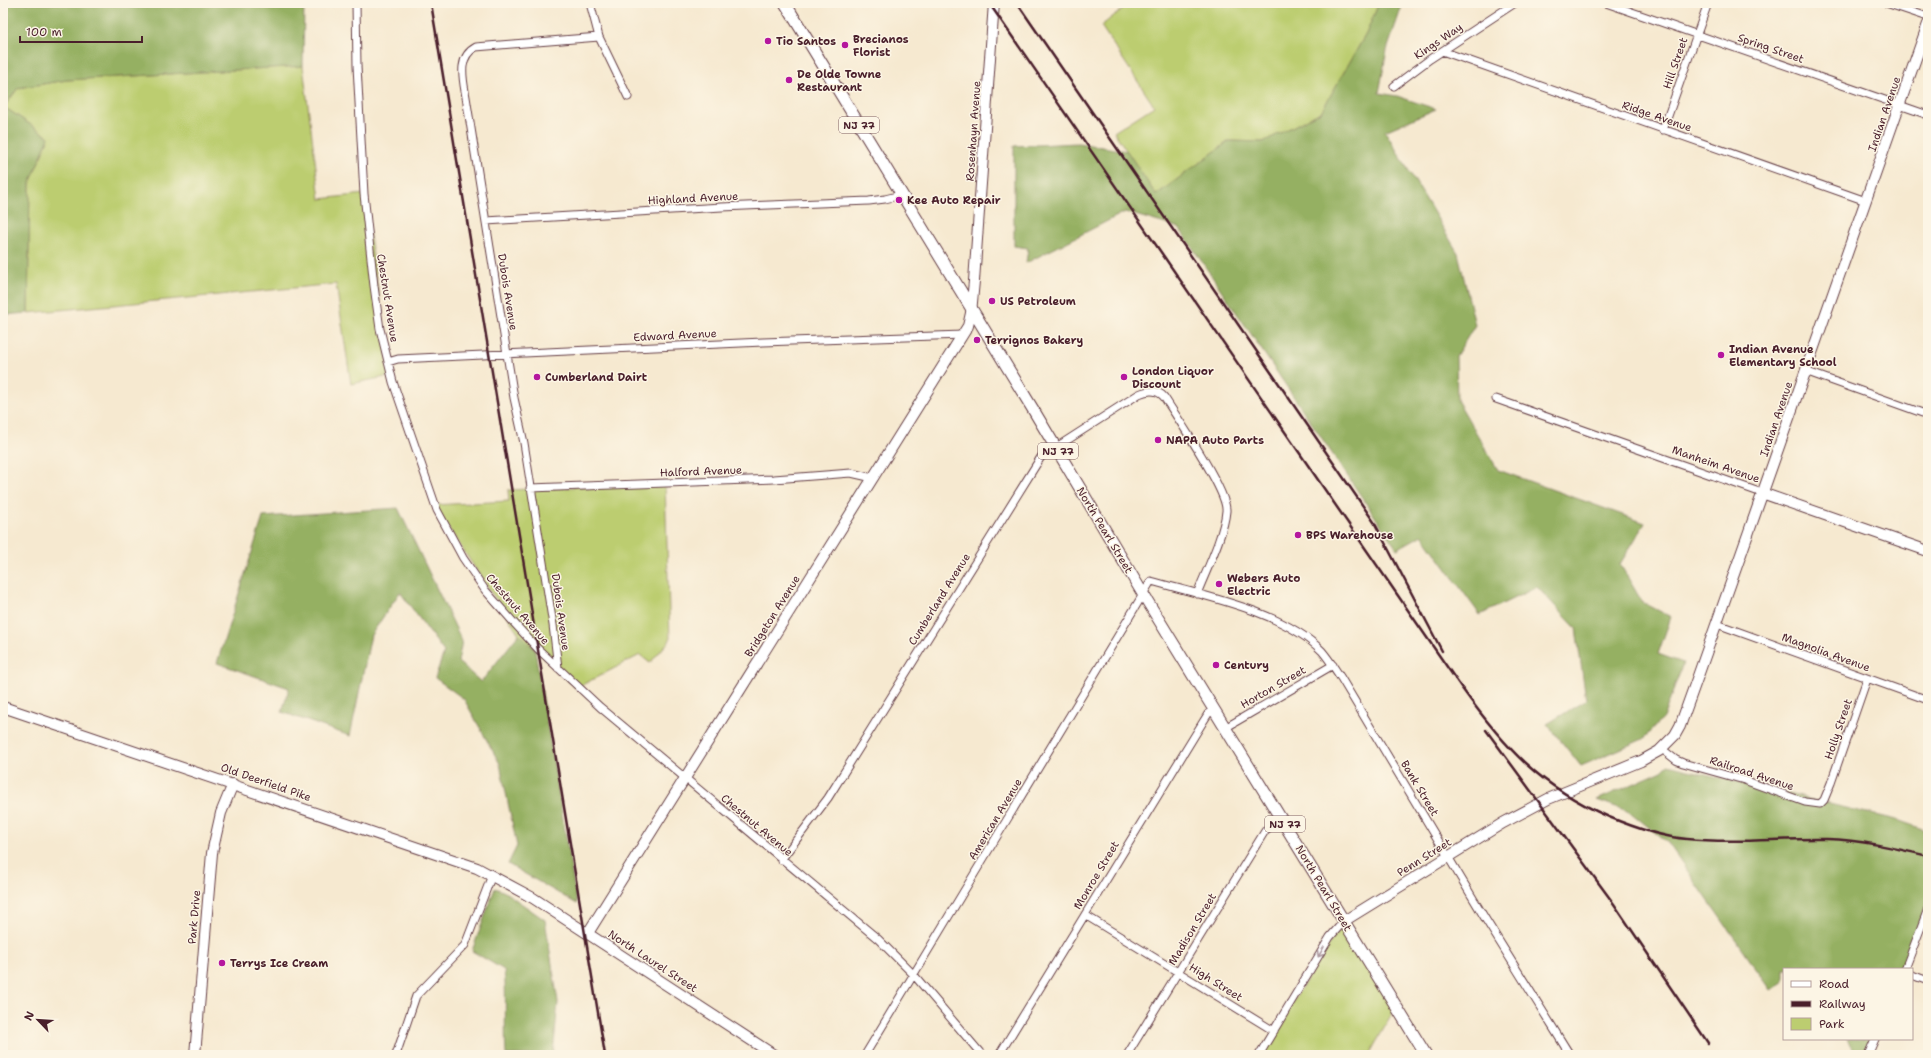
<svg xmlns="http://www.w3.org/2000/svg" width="1931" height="1058" viewBox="0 0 1931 1058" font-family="'Shantell Sans',sans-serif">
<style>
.green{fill:#bccd70;stroke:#83764e}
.forest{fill:#95b062;stroke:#706846}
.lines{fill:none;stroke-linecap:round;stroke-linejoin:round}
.street-casing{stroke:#643d44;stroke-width:9}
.secondary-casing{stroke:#643d44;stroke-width:12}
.primary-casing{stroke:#643d44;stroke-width:13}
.street{stroke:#fff;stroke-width:7}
.secondary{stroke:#fff;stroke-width:10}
.primary{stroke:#fff;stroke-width:11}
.rail{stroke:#4a1f2b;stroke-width:2.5}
.oneway{stroke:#ae9aa0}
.poi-dot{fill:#b5179e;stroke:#fcf5e5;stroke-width:1.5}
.labels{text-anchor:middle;stroke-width:3;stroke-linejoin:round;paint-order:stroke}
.shield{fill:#fcf5e5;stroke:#7f5f63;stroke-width:1}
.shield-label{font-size:10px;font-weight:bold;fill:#4a1f2b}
.poi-label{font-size:11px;font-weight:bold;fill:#4a1f2b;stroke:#fcf5e5;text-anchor:start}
.street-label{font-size:11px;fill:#4a1f2b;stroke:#fcf5e5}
</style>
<rect width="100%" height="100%" fill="#fcf5e5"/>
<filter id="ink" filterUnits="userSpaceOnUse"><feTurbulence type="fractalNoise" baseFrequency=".025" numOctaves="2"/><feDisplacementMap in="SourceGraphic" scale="8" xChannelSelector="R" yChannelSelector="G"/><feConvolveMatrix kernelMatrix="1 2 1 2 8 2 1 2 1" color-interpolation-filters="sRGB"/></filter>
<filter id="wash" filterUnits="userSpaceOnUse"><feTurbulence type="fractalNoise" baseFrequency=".012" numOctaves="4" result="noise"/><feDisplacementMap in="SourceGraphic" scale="16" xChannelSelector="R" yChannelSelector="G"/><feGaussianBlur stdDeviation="0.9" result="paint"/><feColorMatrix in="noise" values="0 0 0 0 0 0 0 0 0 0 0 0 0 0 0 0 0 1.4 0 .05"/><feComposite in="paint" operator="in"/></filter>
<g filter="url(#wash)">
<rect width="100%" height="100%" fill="#f6e9d0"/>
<!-- green -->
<path class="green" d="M1130 3H1379L1366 34 1321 112 1263 142 1229 141 1156 195 1114 132 1154 106 1101 26Z
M303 66 320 199 364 194 390 376 351 384 336 284 28 313 30 183 49 137 4 107 18 88 67 80Z
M665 483 670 640 650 663 640 655 576 688 519 634 433 505 509 501 508 490Z
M1344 921 1396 1007 1369 1055H1259Z"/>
<!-- forest -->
<path class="forest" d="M3 3H304L303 66 67 80 18 88 4 107 49 137 30 183 28 313 3 315Z
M1379 3H1403L1387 50 1379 93 1397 96 1436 109 1385 131 1458 253 1475 325 1456 356 1457 400 1498 470 1645 523 1620 564 1642 602 1671 617 1658 654 1683 663 1663 718 1643 739 1581 766 1547 724 1586 700 1576 628 1537 587 1480 615 1422 535 1397 549 1179 228 1125 212 1026 263 1028 248 1014 246V146L1078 143 1127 151 1156 195 1229 141 1263 142 1321 112 1366 34Z
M398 508 462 641 458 662 481 682 519 634 535 650 577 904 508 864 517 846 500 764 464 699 435 678 444 652 400 592 371 635 350 736 282 712 289 688 217 663 263 517Z
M1668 765 1900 821 1928 831V901L1901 969H1784V981L1771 990 1668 843 1630 812 1597 800 1662 771Z
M495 888 505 892 545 920 558 1002 553 1055H506C504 1026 507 998 504 970L472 951Z
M1847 1039H1873L1867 1055H1856Z"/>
</g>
<g filter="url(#ink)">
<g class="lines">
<defs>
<path id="street" d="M356 3 357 66 364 194 374 286 380 329 393 382 437 510 463 558 485 590 515 624 538 649 600 707 878 939 914 975 982 1055
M590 3 599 37 628 97
M1606 3 1928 115
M1886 3 1928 17
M1442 51 1866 201
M1394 86 1430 59 1515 3
M1663 130 1708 3
M486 221 722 207 869 201 885 199 901 195
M388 362 398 359 763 342 963 335
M1805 371 1928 415
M1496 399 1762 493
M530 488 774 479 851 473 873 478
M1717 624 1928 700
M558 668 553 625 524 443 514 398 466 97C463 79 457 57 476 47L599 37
M1225 728 1333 665
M1662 749 1676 760 1683 763 1744 780 1805 802 1820 804 1824 800 1831 783 1867 679
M781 860 828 798 1041 457 1139 394C1148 390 1157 389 1164 397 1177 417 1228 492 1226 511 1224 535 1206 571 1197 594
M1085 915 1274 1031
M1905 969 1928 909
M1912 975 1928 981
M396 1055 416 996 465 945 492 875
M865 1055 1151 581C1204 596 1283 611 1322 651 1329 659 1335 669 1341 678L1486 920 1570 1055
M999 1055 1203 722 1208 714 1215 710
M1127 1055 1257 844 1265 831 1280 817
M1259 1055 1330 937 1344 921
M1868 1055 1875 1039"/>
<path id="secondary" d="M1762 493 1928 551
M3 707 477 868 533 898 774 1055
M1344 921 1503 823 1548 799 1641 761 1659 751 1675 735 1680 726 1698 676 1928 24
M588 933 968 326 971 313 974 281 994 3
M195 1055 212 853 221 813 233 784"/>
<path id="primary" d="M785 3 1034 411 1143 594 1426 1055"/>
</defs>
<!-- street casing -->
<use href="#street" class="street-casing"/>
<!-- secondary casing -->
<use href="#secondary" class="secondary-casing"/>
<!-- primary casing -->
<use href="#primary" class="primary-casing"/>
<!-- street -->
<use href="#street" class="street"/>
<!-- secondary -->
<use href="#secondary" class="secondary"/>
<!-- primary -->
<use href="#primary" class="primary"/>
<!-- rail -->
<path class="rail" d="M431 3 605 1055
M989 3 1461 687C1505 748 1539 786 1609 817 1633 827 1661 837 1687 839 1733 844 1780 838 1827 839 1861 840 1895 848 1928 856
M1017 3 1374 522 1442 651
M1486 730 1614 904 1708 1043"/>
</g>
<!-- one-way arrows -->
<defs><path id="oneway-shaft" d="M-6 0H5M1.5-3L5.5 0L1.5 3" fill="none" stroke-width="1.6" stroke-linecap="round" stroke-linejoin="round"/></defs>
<use class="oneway" href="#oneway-shaft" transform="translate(1321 952) rotate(120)"/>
</g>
<!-- markers -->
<g class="poi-dot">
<circle cx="768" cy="41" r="4"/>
<circle cx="845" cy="45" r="4"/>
<circle cx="789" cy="80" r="4"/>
<circle cx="899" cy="200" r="4"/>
<circle cx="992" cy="301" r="4"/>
<circle cx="977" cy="340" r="4"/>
<circle cx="1721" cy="355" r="4"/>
<circle cx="537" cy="377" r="4"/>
<circle cx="1124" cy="377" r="4"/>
<circle cx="1158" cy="440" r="4"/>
<circle cx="1298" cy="535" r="4"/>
<circle cx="1219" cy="584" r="4"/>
<circle cx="1216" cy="665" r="4"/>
<circle cx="222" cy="963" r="4"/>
</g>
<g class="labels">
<!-- shield labels -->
<g class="shield">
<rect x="839" y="117" width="40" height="16" rx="3"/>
<rect x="1038" y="443" width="40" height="16" rx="3"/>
<rect x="1265" y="816" width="40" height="16" rx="3"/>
</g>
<g class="shield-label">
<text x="859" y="129">NJ 77</text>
<text x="1058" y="455">NJ 77</text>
<text x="1285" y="828">NJ 77</text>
</g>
<!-- poi labels -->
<g class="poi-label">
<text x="853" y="43">Brecianos<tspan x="853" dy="13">Florist</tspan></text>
<text x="776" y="45">Tio Santos</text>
<text x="797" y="78">De Olde Towne<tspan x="797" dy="13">Restaurant</tspan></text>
<text x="907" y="204">Kee Auto Repair</text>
<text x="1000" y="305">US Petroleum</text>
<text x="985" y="344">Terrignos Bakery</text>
<text x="1729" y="353">Indian Avenue<tspan x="1729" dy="13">Elementary School</tspan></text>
<text x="1132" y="375">London Liquor<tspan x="1132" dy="13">Discount</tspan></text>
<text x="545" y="381">Cumberland Dairt</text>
<text x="1166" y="444">NAPA Auto Parts</text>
<text x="1306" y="539">BPS Warehouse</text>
<text x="1227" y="582">Webers Auto<tspan x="1227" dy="13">Electric</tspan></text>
<text x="1224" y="669">Century</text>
<text x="230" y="967">Terrys Ice Cream</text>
</g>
<!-- street labels -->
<g class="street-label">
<text transform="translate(1438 41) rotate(-34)" y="4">Kings Way</text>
<text transform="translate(1771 48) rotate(19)" y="4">Spring Street</text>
<text transform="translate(1675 63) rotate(-71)" y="4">Hill Street</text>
<text transform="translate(1884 114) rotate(-71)" y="4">Indian Avenue</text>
<text transform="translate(1657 116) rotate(19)" y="4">Ridge Avenue</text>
<text transform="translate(973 131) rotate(-86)" y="4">Rosenhayn Avenue</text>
<text transform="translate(693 198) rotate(-3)" y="4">Highland Avenue</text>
<text transform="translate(508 292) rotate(81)" y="4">Dubois Avenue</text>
<text transform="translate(388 298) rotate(81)" y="4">Chestnut Avenue</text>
<text transform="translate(675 335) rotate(-3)" y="4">Edward Avenue</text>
<text transform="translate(1776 419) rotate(-71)" y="4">Indian Avenue</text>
<text transform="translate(1716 464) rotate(19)" y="4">Manheim Avenue</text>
<text transform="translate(701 471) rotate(-2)" y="4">Halford Avenue</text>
<text transform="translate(1105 530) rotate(59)" y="4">North Pearl Street</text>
<text transform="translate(939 599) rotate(-58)" y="4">Cumberland Avenue</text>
<text transform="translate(518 609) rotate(49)" y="4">Chestnut Avenue</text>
<text transform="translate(561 612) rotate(82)" y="4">Dubois Avenue</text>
<text transform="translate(772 616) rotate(-58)" y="4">Bridgeton Avenue</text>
<text transform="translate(1826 652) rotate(20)" y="4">Magnolia Avenue</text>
<text transform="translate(1273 687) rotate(-30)" y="4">Horton Street</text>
<text transform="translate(1838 729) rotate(-71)" y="4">Holly Street</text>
<text transform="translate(1752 773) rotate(18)" y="4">Railroad Avenue</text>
<text transform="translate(266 782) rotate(19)" y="4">Old Deerfield Pike</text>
<text transform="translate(1420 788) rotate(59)" y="4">Bank Street</text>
<text transform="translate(995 819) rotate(-59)" y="4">American Avenue</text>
<text transform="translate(757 825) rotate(40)" y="4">Chestnut Avenue</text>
<text transform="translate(1424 857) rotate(-32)" y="4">Penn Street</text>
<text transform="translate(1096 875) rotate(-59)" y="4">Monroe Street</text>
<text transform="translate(1324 888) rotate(59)" y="4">North Pearl Street</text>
<text transform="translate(194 917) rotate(-85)" y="4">Park Drive</text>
<text transform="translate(1192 929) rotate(-59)" y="4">Madison Street</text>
<text transform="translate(653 961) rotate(33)" y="4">North Laurel Street</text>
<text transform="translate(1216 982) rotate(32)" y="4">High Street</text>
</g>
</g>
<!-- margin -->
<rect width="1931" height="1058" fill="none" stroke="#fcf5e5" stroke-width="16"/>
<!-- legend -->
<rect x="1783" y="968" width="130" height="72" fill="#fcf5e5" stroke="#b59f9b"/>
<rect x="1791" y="981" width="20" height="6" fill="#ffffff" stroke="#b59f9b"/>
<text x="1819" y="988" font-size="12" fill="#4a1f2b">Road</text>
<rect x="1791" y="1001" width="20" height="6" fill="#4a1f2b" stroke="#b59f9b"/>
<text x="1819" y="1008" font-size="12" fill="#4a1f2b">Railway</text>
<rect x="1791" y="1018" width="20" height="12" fill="#bccd70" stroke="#b59f9b"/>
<text x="1819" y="1028" font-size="12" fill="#4a1f2b">Park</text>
<!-- north arrow -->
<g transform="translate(38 1020) rotate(295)" stroke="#fcf5e5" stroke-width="3" paint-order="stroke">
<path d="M0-3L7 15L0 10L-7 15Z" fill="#4a1f2b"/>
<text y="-6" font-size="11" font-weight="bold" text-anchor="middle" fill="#4a1f2b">N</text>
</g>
<!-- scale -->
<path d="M20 36v6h122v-6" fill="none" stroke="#4a1f2b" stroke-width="2"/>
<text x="26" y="36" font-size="12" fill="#4a1f2b" stroke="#fcf5e5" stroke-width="3" paint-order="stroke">100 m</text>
</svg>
